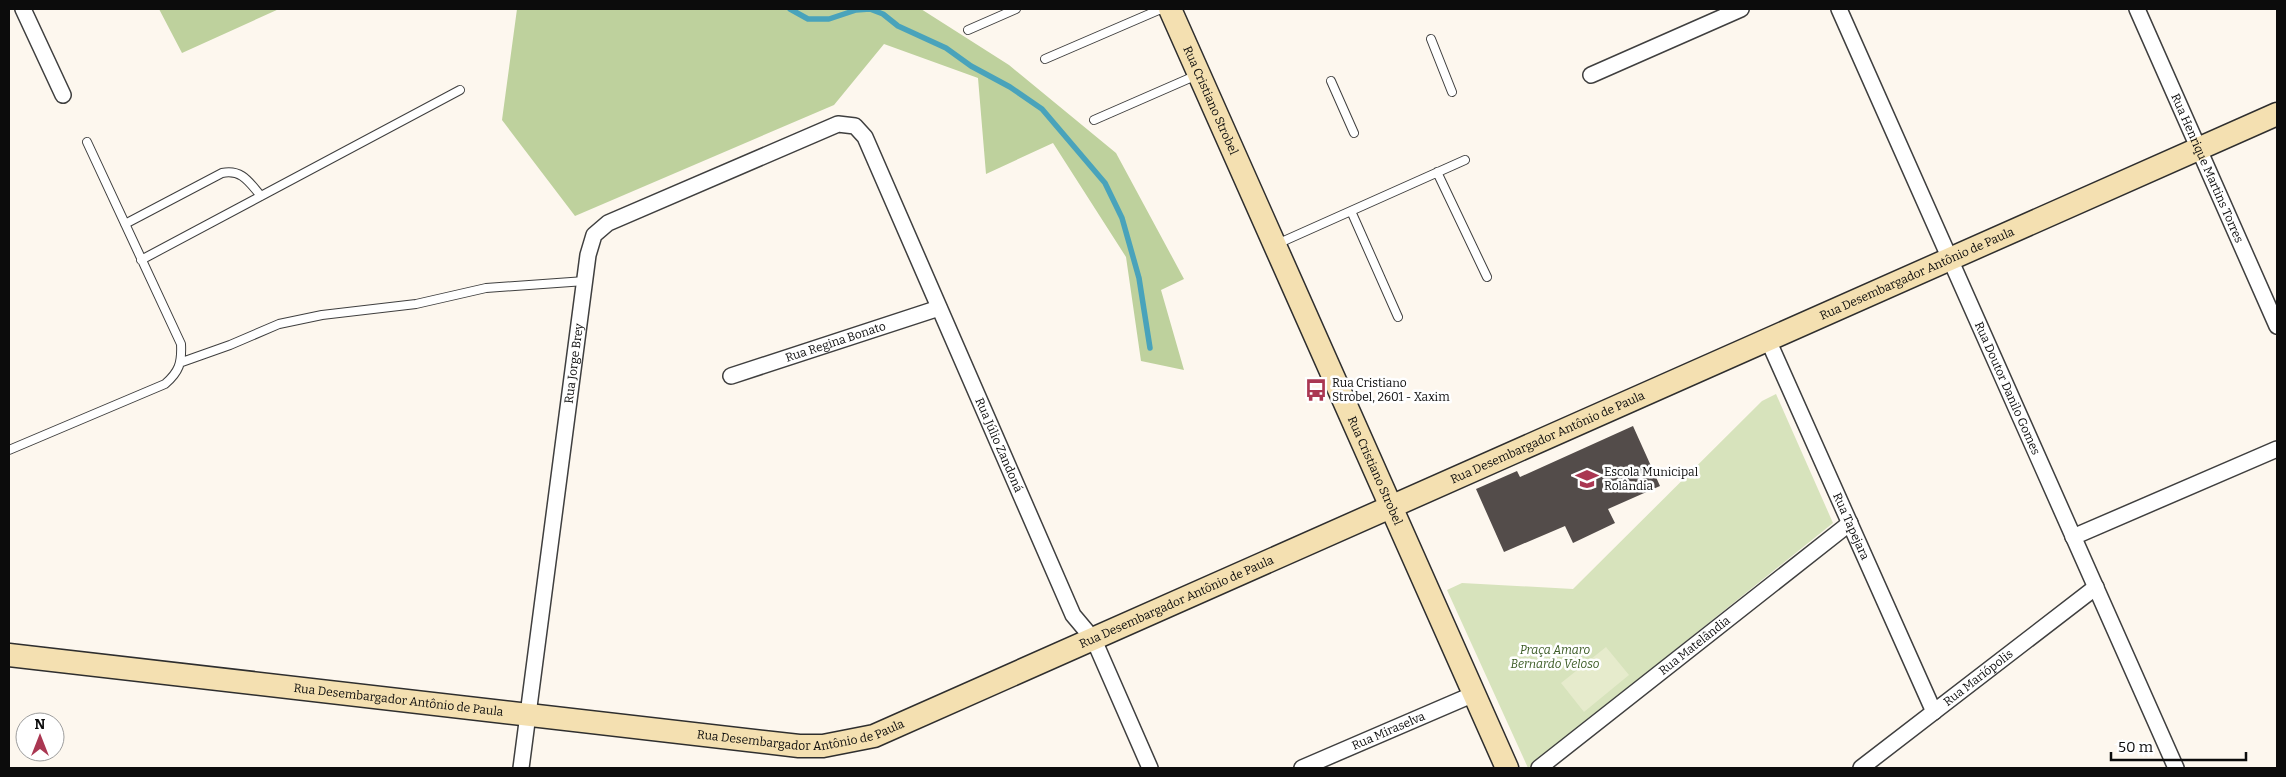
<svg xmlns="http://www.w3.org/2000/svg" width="2286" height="777" viewBox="0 0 2286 777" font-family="Bitter,serif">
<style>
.green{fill:#d7e3bc}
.forest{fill:#bed19d}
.pitch{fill:#e6ebcc}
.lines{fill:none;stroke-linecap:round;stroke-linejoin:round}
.stream{stroke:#49a3bb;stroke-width:5.5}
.building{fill:#534c4a}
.service-casing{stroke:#3f3f3f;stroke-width:10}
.minor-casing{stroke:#3f3f3f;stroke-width:18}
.secondary-casing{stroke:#2e2e2e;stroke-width:25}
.service{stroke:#fff;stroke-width:8}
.minor{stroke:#fff;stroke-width:15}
.secondary{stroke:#f4e0b1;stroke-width:22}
.labels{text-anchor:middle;stroke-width:5;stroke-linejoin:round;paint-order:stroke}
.street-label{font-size:12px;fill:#0c0c0c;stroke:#fff}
.poi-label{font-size:12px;fill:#0c0c0c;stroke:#fff;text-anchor:start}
.park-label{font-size:12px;font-style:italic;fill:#3b5b25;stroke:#fff}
</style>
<rect width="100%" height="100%" fill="#fdf7ee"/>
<!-- green -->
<path class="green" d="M1776 394 1833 523 1528 768 1447 590 1462 583 1573 589 1762 401Z"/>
<!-- forest -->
<path class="forest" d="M159 9H279L182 53Z
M517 9H921L1009 65 1116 153 1184 279 1161 290 1184 370 1141 361 1126 257 1053 143 986 174 978 78 884 44 834 105 575 216 502 120Z"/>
<!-- pitch -->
<path class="pitch" d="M1606 647 1629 675 1584 712 1561 683Z"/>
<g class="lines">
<!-- stream -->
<path class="stream" d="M790 9 808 19H829L856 10 870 9 883 14 898 26 946 48 971 66 1010 87 1042 109 1105 183 1122 218 1139 278 1150 348"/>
</g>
<!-- building -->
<path class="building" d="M1633 426 1660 486 1608 509 1615 523 1573 543 1565 526 1504 552 1476 489 1517 471 1520 477Z"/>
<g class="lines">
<defs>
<path id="service" d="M968 30 1016 9
M1431 39 1452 92
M1045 59 1161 9
M1331 81 1354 133
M1094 120 1197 75
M1437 172 1487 277
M1351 211 1398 317
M125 224 222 173C242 169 249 182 261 196
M1277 244 1465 160
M141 260 460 90
M182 362 230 345 279 324 322 315 416 304 486 288 585 281
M9 450 165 384C179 372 182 363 181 344L87 142"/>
<g id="minor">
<path d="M23 9 63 95"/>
<path id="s1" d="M1839 9 2176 768"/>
<path id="s2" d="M2137 9 2277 326"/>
<path d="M1591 75 1741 9"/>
<path id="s3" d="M1768 340 1934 712"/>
<path id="s4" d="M731 376 939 308"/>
<path d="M2073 537 2277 449"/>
<path id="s5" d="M521 768 588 255 594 235 608 223 838 124 855 126 865 137 1073 615 1094 640 1150 768"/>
<path id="s6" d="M1302 768 1474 694"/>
<path id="s7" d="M1539 768 1850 523"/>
<path id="s8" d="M1861 768 2096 587"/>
</g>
<g id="secondary">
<path id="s9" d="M1170 9 1507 768"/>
<path id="s10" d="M9 655 799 746H823L874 736 2277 114"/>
</g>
</defs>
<!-- service casing -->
<use href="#service" class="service-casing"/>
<!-- minor casing -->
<use href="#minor" class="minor-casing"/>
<!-- secondary casing -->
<use href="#secondary" class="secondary-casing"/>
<!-- service -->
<use href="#service" class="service"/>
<!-- minor -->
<use href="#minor" class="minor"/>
<!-- secondary -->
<use href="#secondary" class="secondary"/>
</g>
<!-- icons -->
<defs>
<symbol id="bus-bare" viewBox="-9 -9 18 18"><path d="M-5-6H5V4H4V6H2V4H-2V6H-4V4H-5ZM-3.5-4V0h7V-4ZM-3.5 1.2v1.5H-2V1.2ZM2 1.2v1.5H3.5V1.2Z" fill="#aa3752" stroke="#fff" stroke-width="2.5" paint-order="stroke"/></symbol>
<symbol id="school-bare" viewBox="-9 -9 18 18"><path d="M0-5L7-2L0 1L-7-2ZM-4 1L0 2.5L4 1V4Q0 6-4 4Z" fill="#aa3752" stroke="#fff" stroke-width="2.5" paint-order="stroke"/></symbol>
</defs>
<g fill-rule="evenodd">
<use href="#bus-bare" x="1300" y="374" width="32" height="32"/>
<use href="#school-bare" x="1571" y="463" width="32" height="32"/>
</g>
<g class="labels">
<!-- street labels -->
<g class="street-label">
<text dy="4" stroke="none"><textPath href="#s9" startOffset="100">Rua Cristiano Strobel</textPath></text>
<text dy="4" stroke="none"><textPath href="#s2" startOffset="174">Rua Henrique Martins Torres</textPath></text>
<text dy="4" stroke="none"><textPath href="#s10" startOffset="2012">Rua Desembargador Antônio de Paula</textPath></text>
<text dy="4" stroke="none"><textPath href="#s4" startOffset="110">Rua Regina Bonato</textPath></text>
<text dy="4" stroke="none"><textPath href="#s5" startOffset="408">Rua Jorge Brey</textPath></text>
<text dy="4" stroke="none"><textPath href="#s1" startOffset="415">Rua Doutor Danilo Gomes</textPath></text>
<text dy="4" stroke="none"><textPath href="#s10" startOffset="1608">Rua Desembargador Antônio de Paula</textPath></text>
<text dy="4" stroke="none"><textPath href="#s5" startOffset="1175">Rua Júlio Zandoná</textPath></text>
<text dy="4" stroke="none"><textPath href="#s9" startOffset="505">Rua Cristiano Strobel</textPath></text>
<text dy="4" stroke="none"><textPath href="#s3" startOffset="204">Rua Tapejara</textPath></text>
<text dy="4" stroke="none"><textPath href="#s10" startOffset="1202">Rua Desembargador Antônio de Paula</textPath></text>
<text dy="4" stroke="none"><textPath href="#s7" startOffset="198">Rua Matelândia</textPath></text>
<text dy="4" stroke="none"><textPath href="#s8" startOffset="148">Rua Mariópolis</textPath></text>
<text dy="4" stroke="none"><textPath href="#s10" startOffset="392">Rua Desembargador Antônio de Paula</textPath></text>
<text dy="4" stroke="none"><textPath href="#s10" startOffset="798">Rua Desembargador Antônio de Paula</textPath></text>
<text dy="4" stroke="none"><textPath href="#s6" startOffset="94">Rua Miraselva</textPath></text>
</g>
<!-- poi labels -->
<g class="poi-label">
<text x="1332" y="387">Rua Cristiano<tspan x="1332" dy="14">Strobel, 2601 - Xaxim</tspan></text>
<text x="1604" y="476">Escola Municipal<tspan x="1604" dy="14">Rolândia</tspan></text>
</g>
<!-- park labels -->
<g class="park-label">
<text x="1555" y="654">Praça Amaro<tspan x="1555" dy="14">Bernardo Veloso</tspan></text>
</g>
</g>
<!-- border -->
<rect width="2286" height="777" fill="none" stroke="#0c0c0c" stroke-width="20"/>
<!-- north arrow -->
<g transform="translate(40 737)"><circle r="24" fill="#ffffff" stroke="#9e9e9e"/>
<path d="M0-4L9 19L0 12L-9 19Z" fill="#aa3752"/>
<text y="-8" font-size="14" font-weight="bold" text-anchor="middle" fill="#0c0c0c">N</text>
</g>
<!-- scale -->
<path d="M2111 752v8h135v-8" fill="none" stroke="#0c0c0c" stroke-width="2.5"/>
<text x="2118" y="752" font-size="15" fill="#0c0c0c" stroke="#ffffff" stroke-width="4" paint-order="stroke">50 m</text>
</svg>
